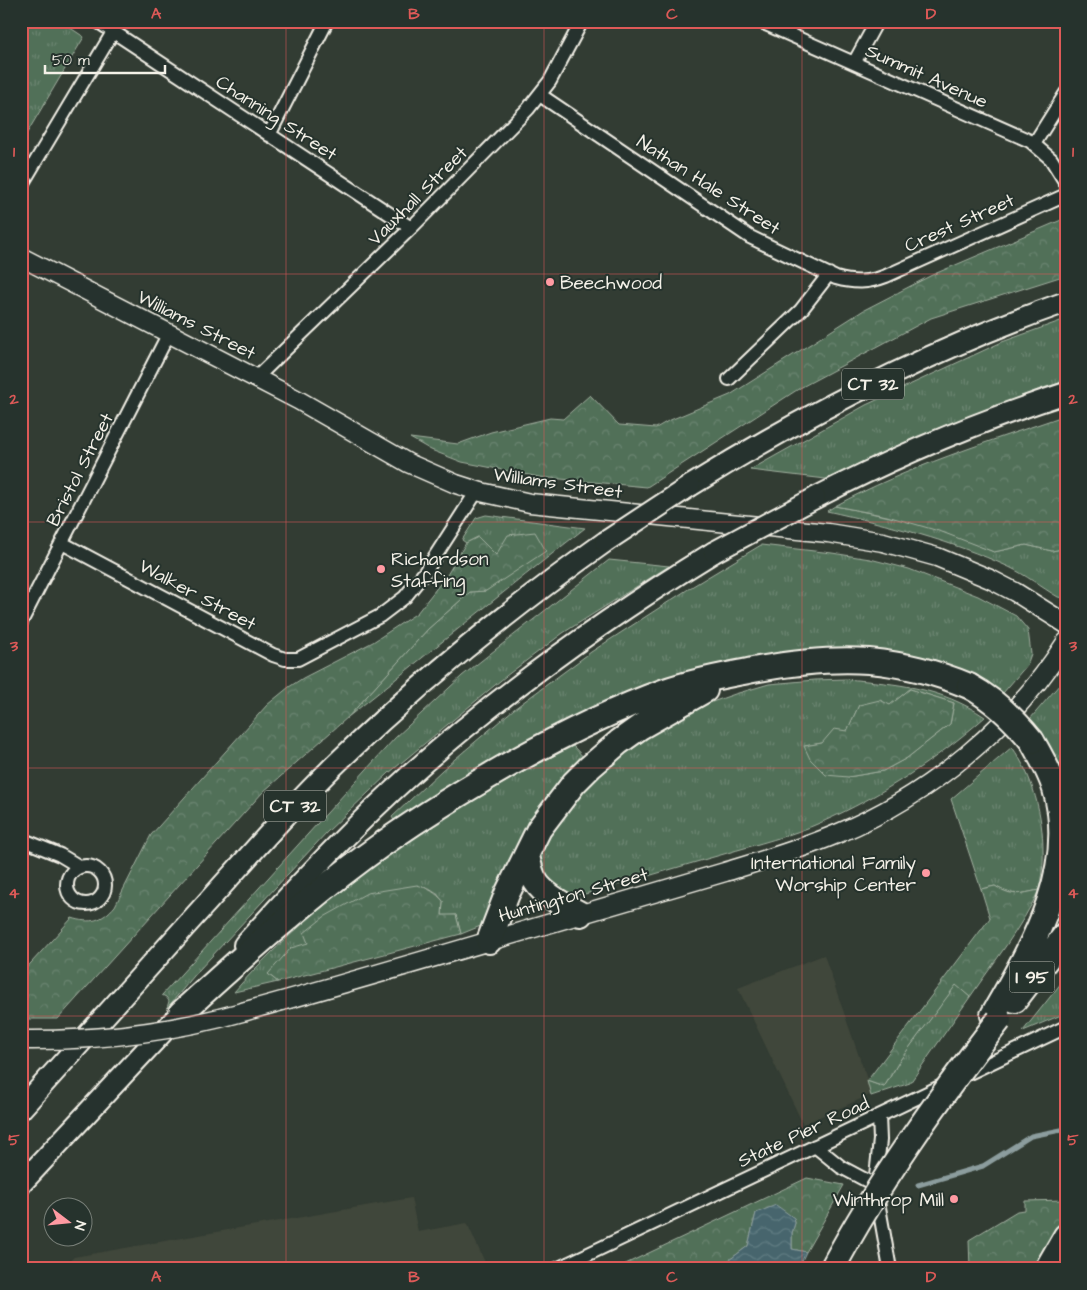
<svg xmlns="http://www.w3.org/2000/svg" width="1087" height="1290" viewBox="0 0 1087 1290" font-family="'Architects Daughter',sans-serif">
<style>
.built{fill:#41473b}
.grass{fill:url(#grass-tufts);stroke:#a2b0a0;fill-rule:evenodd}
.forest{fill:url(#forest-crowns);stroke:#a2b0a0}
.water{fill:url(#water-waves);stroke:#8c9d9e}
.lines{fill:none;stroke-linecap:round;stroke-linejoin:round}
.stream{stroke:#8c9d9e;stroke-width:5}
.street-casing{stroke:#f4f1e8;stroke-width:16}
.secondary-casing{stroke:#f4f1e8;stroke-width:21}
.primary-casing{stroke:#f4f1e8;stroke-width:24}
.highway-casing{stroke:#f4f1e8;stroke-width:28}
.street{stroke:#26332d;stroke-width:12}
.secondary{stroke:#26332d;stroke-width:18}
.primary{stroke:#26332d;stroke-width:20}
.highway{stroke:#26332d;stroke-width:24}
.secondary-bridge-casing{stroke:#f4f1e8;stroke-width:21;stroke-linecap:butt}
.primary-bridge-casing{stroke:#f4f1e8;stroke-width:24;stroke-linecap:butt}
.highway-bridge-casing{stroke:#f4f1e8;stroke-width:28;stroke-linecap:butt}
.secondary-bridge{stroke:#26332d;stroke-width:18}
.primary-bridge{stroke:#26332d;stroke-width:20}
.highway-bridge{stroke:#26332d;stroke-width:24}
.grid{fill:none;stroke:#de5a58;stroke-width:1;stroke-opacity:0.55}
.poi-dot{fill:#ff9aa2;stroke:#26332d;stroke-width:2}
.labels{text-anchor:middle;stroke-width:4;stroke-linejoin:round;paint-order:stroke}
.shield{fill:#26332d;stroke:#b6b8b0;stroke-width:1}
.shield-label{font-size:18px;font-weight:bold;fill:#f4f1e8}
.street-label{font-size:19px;fill:#f4f1e8;stroke:#26332d}
.poi-label{font-size:19px;fill:#f4f1e8;stroke:#26332d;text-anchor:start}
.neatline{fill:none;stroke:#de5a58;stroke-width:2}
.grid-label{font-size:16px;text-anchor:middle;font-weight:bold;fill:#de5a58}
</style>
<defs>
<pattern id="grass-tufts" width="24" height="20" patternUnits="userSpaceOnUse" patternTransform="scale(1.25)"><rect width="24" height="20" fill="#517059"/><path d="M3 7l-1-3M5 7V3M7 7l1-3M15 17l-1-3M17 17v-4M19 17l1-3" fill="none" stroke="#6b8571"/></pattern>
<pattern id="forest-crowns" width="20" height="18" patternUnits="userSpaceOnUse" patternTransform="scale(1.25)"><rect width="20" height="18" fill="#517059"/><path d="M2 6a3 3 0 1 1 6 0M12 15a3 3 0 1 1 6 0" fill="none" stroke="#6b8571"/></pattern>
<pattern id="water-waves" width="16" height="10" patternUnits="userSpaceOnUse" patternTransform="scale(1.25)"><rect width="16" height="10" fill="#46656d"/><path d="M0 5q4-4 8 0t8 0" fill="none" stroke="#617c82"/></pattern>
</defs>
<rect width="100%" height="100%" fill="#323c33"/>
<filter id="ink" filterUnits="userSpaceOnUse"><feTurbulence type="fractalNoise" baseFrequency=".02" numOctaves="2"/><feDisplacementMap in="SourceGraphic" scale="10" xChannelSelector="R" yChannelSelector="G"/><feConvolveMatrix kernelMatrix="1 2 1 2 8 2 1 2 1" color-interpolation-filters="sRGB"/></filter>
<g filter="url(#ink)">
<!-- built -->
<path class="built" d="M824 955 872 1094 803 1124 738 988Z
M411 1198 418 1232 467 1223 488 1269H61L74 1257Z"/>
<!-- grass -->
<path class="grass" d="M21 21H60L84 37 21 143Z
M1066 319V381L1043 388 918 436 826 479 750 470 866 405 1002 342Z
M835 506 905 520 950 534 994 552 1026 545 1052 551 1066 548V598L1058 597C1041 587 1026 575 1009 567 950 540 889 525 827 511Z
M486 515 585 528C505 590 428 654 348 717L428 629 470 592 486 591 496 555 478 537 466 543 462 540 476 518Z
M761 545 832 553 870 559 909 569 978 596 1016 616 1028 630 1031 654 1027 665 1003 693 978 676 976 679C953 671 930 660 907 656 843 643 777 649 714 667L395 822 392 817 442 770 514 709 591 652 693 586Z
M609 560 669 566 563 633 506 676 389 773 327 832 199 970 167 1008 169 1001 166 997 162 995 395 738 462 676Z
M1066 677V794L1040 733 1030 719Z
M846 679C898 684 940 687 985 717 936 760 881 796 822 822 791 836 757 844 724 854 678 867 632 881 585 894L565 895 552 889 537 863 539 849 566 808 626 750 667 723 695 708 735 694 769 684 815 680ZM910 689 954 703 950 724 907 758 883 771 848 777 805 746 822 743 847 731 859 705H890Z
M573 746 586 760 483 925 461 934 456 915 442 916 443 901 437 894 426 887 308 943 268 974 278 982 234 992C258 964 285 939 313 915 392 847 480 793 573 746Z
M1012 747C1033 776 1043 816 1043 851 1044 864 1041 877 1039 890 1019 894 1013 897 995 886L981 889 951 799Z
M1066 977V1013L1023 1031Z
M956 984 970 997 910 1083 871 1096 867 1081 884 1087 900 1060Z"/>
<!-- forest -->
<path class="forest" d="M1066 218V275L931 318 800 388 647 487 539 477 498 469 462 462 431 450 410 438 458 444 491 432 550 418 563 419 590 395 619 425 656 428 668 421 730 395 864 310 932 275Z
M1066 415V548L1052 551 1026 545 994 552 942 532 887 516 835 506C907 467 988 442 1066 415Z
M535 532 546 551 486 591 470 592 428 629 348 717 263 792 58 1019H21V974L72 918C91 924 102 921 115 906L151 835 267 705 289 687 303 678 373 642 417 613 447 575 466 543 478 537 496 555 508 535Z
M910 689 954 703 950 724 907 758 883 771 848 777 826 775 810 759 804 746 822 743 834 729 847 731 859 705 880 700 890 705Z
M417 885C428 888 436 893 443 901L442 915H456L461 934 278 982 268 974 291 948 308 943 304 933 324 917 367 893Z
M995 886C1013 897 1019 894 1039 890 1021 928 994 962 970 997L956 985 900 1060 884 1087 867 1081 990 918 981 889Z
M807 1178 844 1185 806 1252 792 1249V1233L795 1223 794 1218 789 1215 756 1213 748 1246 717 1269H615Z
M1066 1200V1214L1035 1269H970L969 1240 1017 1211 1025 1210V1201Z"/>
<!-- water -->
<path class="water" d="M776 1205 794 1218 795 1223 792 1233V1249L806 1252 798 1269H717L748 1246 756 1213Z"/>
<g class="lines">
<!-- stream -->
<path class="stream" d="M918 1185 983 1166 1031 1136 1066 1129"/>
<defs>
<path id="street" d="M97 21 411 228
M759 21 1030 141 1051 159 1066 183
M854 63 877 21
M540 95 750 237 836 278C854 283 868 283 886 276L1066 195
M269 135 327 21
M1034 144 1066 93
M21 186 113 32
M256 378 411 228 528 109 550 81 582 21
M729 379 801 310 829 274
M62 543 273 655 285 659H298L380 616 405 597 425 572 477 491
M21 622 169 333
M21 839 60 855 80 867
M67 885a19 19 0 1 1 38 0a19 19 0 1 1-38 0Z
M879 1116 880 1140 875 1185 890 1269
M815 1146 841 1167 875 1185
M557 1269 1066 1027"/>
<path id="secondary" d="M21 257 298 400 408 463 456 484 481 492 530 503 828 533 883 542 937 557 990 579 1015 592 1066 624
M246 1011C356 981 465 948 575 916 625 901 675 887 725 872 764 860 802 849 839 833 930 795 1013 726 1066 642"/>
<path id="primary" d="M690 486C809 412 934 348 1066 302
M815 498C896 456 979 421 1066 393
M244 945C297 886 351 828 410 775 504 691 606 618 714 552
M21 1109C82 1042 142 975 202 908 248 857 293 805 342 758 424 679 512 608 605 542
M21 1184 175 1019"/>
<path id="highway" d="M527 856C529 865 531 875 536 882 544 895 567 907 580 914
M489 941 507 894 539 829 574 783 590 767 619 742 640 727 705 690
M1015 1000 1066 934
M181 1013C240 959 301 904 366 856 412 822 461 792 510 764 560 736 611 710 665 691 693 681 723 676 753 670 791 663 830 658 869 661 903 664 938 673 969 686
M993 1015C1031 948 1079 869 1055 789 1050 772 1041 757 1032 741
M1047 1269 1066 1236"/>
</defs>
<!-- street casing -->
<use href="#street" class="street-casing"/>
<!-- secondary casing -->
<use href="#secondary" class="secondary-casing"/>
<!-- primary casing -->
<use href="#primary" class="primary-casing"/>
<!-- highway casing -->
<use href="#highway" class="highway-casing"/>
<!-- street -->
<use href="#street" class="street"/>
<!-- secondary -->
<use href="#secondary" class="secondary"/>
<!-- primary -->
<use href="#primary" class="primary"/>
<!-- highway -->
<use href="#highway" class="highway"/>
<defs>
<path id="secondary-bridge" d="M21 1040C97 1041 173 1032 246 1011"/>
<path id="primary-bridge" d="M605 542 690 486
M714 552 815 498"/>
<path id="highway-bridge" d="M969 686C995 700 1014 719 1032 741
M832 1269C879 1181 938 1099 999 1020"/>
</defs>
<!-- secondary-bridge casing -->
<use href="#secondary-bridge" class="secondary-bridge-casing"/>
<!-- primary-bridge casing -->
<use href="#primary-bridge" class="primary-bridge-casing"/>
<!-- highway-bridge casing -->
<use href="#highway-bridge" class="highway-bridge-casing"/>
<!-- secondary-bridge -->
<use href="#secondary-bridge" class="secondary-bridge"/>
<!-- primary-bridge -->
<use href="#primary-bridge" class="primary-bridge"/>
<!-- highway-bridge -->
<use href="#highway-bridge" class="highway-bridge"/>
</g>
</g>
<!-- grid -->
<path class="grid" d="M286 21V1269M544 21V1269M802 21V1269M21 274H1066M21 522H1066M21 768H1066M21 1016H1066"/>
<!-- markers -->
<g class="poi-dot">
<circle cx="550" cy="282" r="5"/>
<circle cx="381" cy="569" r="5"/>
<circle cx="926" cy="873" r="5"/>
<circle cx="954" cy="1199" r="5"/>
</g>
<g class="labels">
<!-- shield labels -->
<g class="shield">
<rect x="842" y="368.5" width="62" height="31" rx="4"/>
<rect x="264" y="790.5" width="62" height="31" rx="4"/>
<rect x="1009.5" y="961.5" width="45" height="31" rx="4"/>
</g>
<g class="shield-label">
<text x="873" y="390">CT 32</text>
<text x="295" y="812">CT 32</text>
<text x="1032" y="983">I 95</text>
</g>
<!-- street labels -->
<g class="street-label">
<text transform="translate(927 75) rotate(24)" y="7">Summit Avenue</text>
<text transform="translate(277 117) rotate(33)" y="7">Channing Street</text>
<text transform="translate(709 184) rotate(33)" y="7">Nathan Hale Street</text>
<text transform="translate(417 195) rotate(-45)" y="7">Vauxhall Street</text>
<text transform="translate(959 222) rotate(-24)" y="7">Crest Street</text>
<text transform="translate(197 324) rotate(27)" y="7">Williams Street</text>
<text transform="translate(79 469) rotate(-63)" y="7">Bristol Street</text>
<text transform="translate(558 482) rotate(8)" y="7">Williams Street</text>
<text transform="translate(198 594) rotate(28)" y="7">Walker Street</text>
<text transform="translate(573 894) rotate(-16)" y="7">Huntington Street</text>
<text transform="translate(803 1131) rotate(-25)" y="7">State Pier Road</text>
</g>
<!-- poi labels -->
<g class="poi-label">
<text x="560" y="289">Beechwood</text>
<text x="391" y="565">Richardson<tspan x="391" dy="22">Staffing</tspan></text>
<text x="916" y="869" text-anchor="end">International Family<tspan x="916" dy="22">Worship Center</tspan></text>
<text x="944" y="1206" text-anchor="end">Winthrop Mill</text>
</g>
</g>
<!-- margin -->
<rect width="1087" height="1290" fill="none" stroke="#26332d" stroke-width="55"/>
<!-- north arrow -->
<g transform="translate(68 1222) rotate(106)"><circle r="24" fill="#26332d" stroke="#787f78"/>
<path d="M0-4L9 19L0 12L-9 19Z" fill="#ff9aa2"/>
<text y="-8" font-size="14" font-weight="bold" text-anchor="middle" fill="#f4f1e8">N</text>
</g>
<!-- scale -->
<path d="M45 65v8h120v-8" fill="none" stroke="#f4f1e8" stroke-width="2.5"/>
<text x="52" y="65" font-size="15" fill="#f4f1e8" stroke="#26332d" stroke-width="4" paint-order="stroke">50 m</text>
<rect x="28" y="28" width="1032" height="1234" class="neatline"/>
<g class="grid-label">
<text x="156" y="19">A</text>
<text x="414" y="19">B</text>
<text x="672" y="19">C</text>
<text x="931" y="19">D</text>
<text x="14" y="157">1</text>
<text x="1073" y="157">1</text>
<text x="14" y="404">2</text>
<text x="1073" y="404">2</text>
<text x="14" y="651">3</text>
<text x="1073" y="651">3</text>
<text x="14" y="898">4</text>
<text x="1073" y="898">4</text>
<text x="14" y="1145">5</text>
<text x="1073" y="1145">5</text>
<text x="156" y="1282">A</text>
<text x="414" y="1282">B</text>
<text x="672" y="1282">C</text>
<text x="931" y="1282">D</text>
</g>
</svg>
